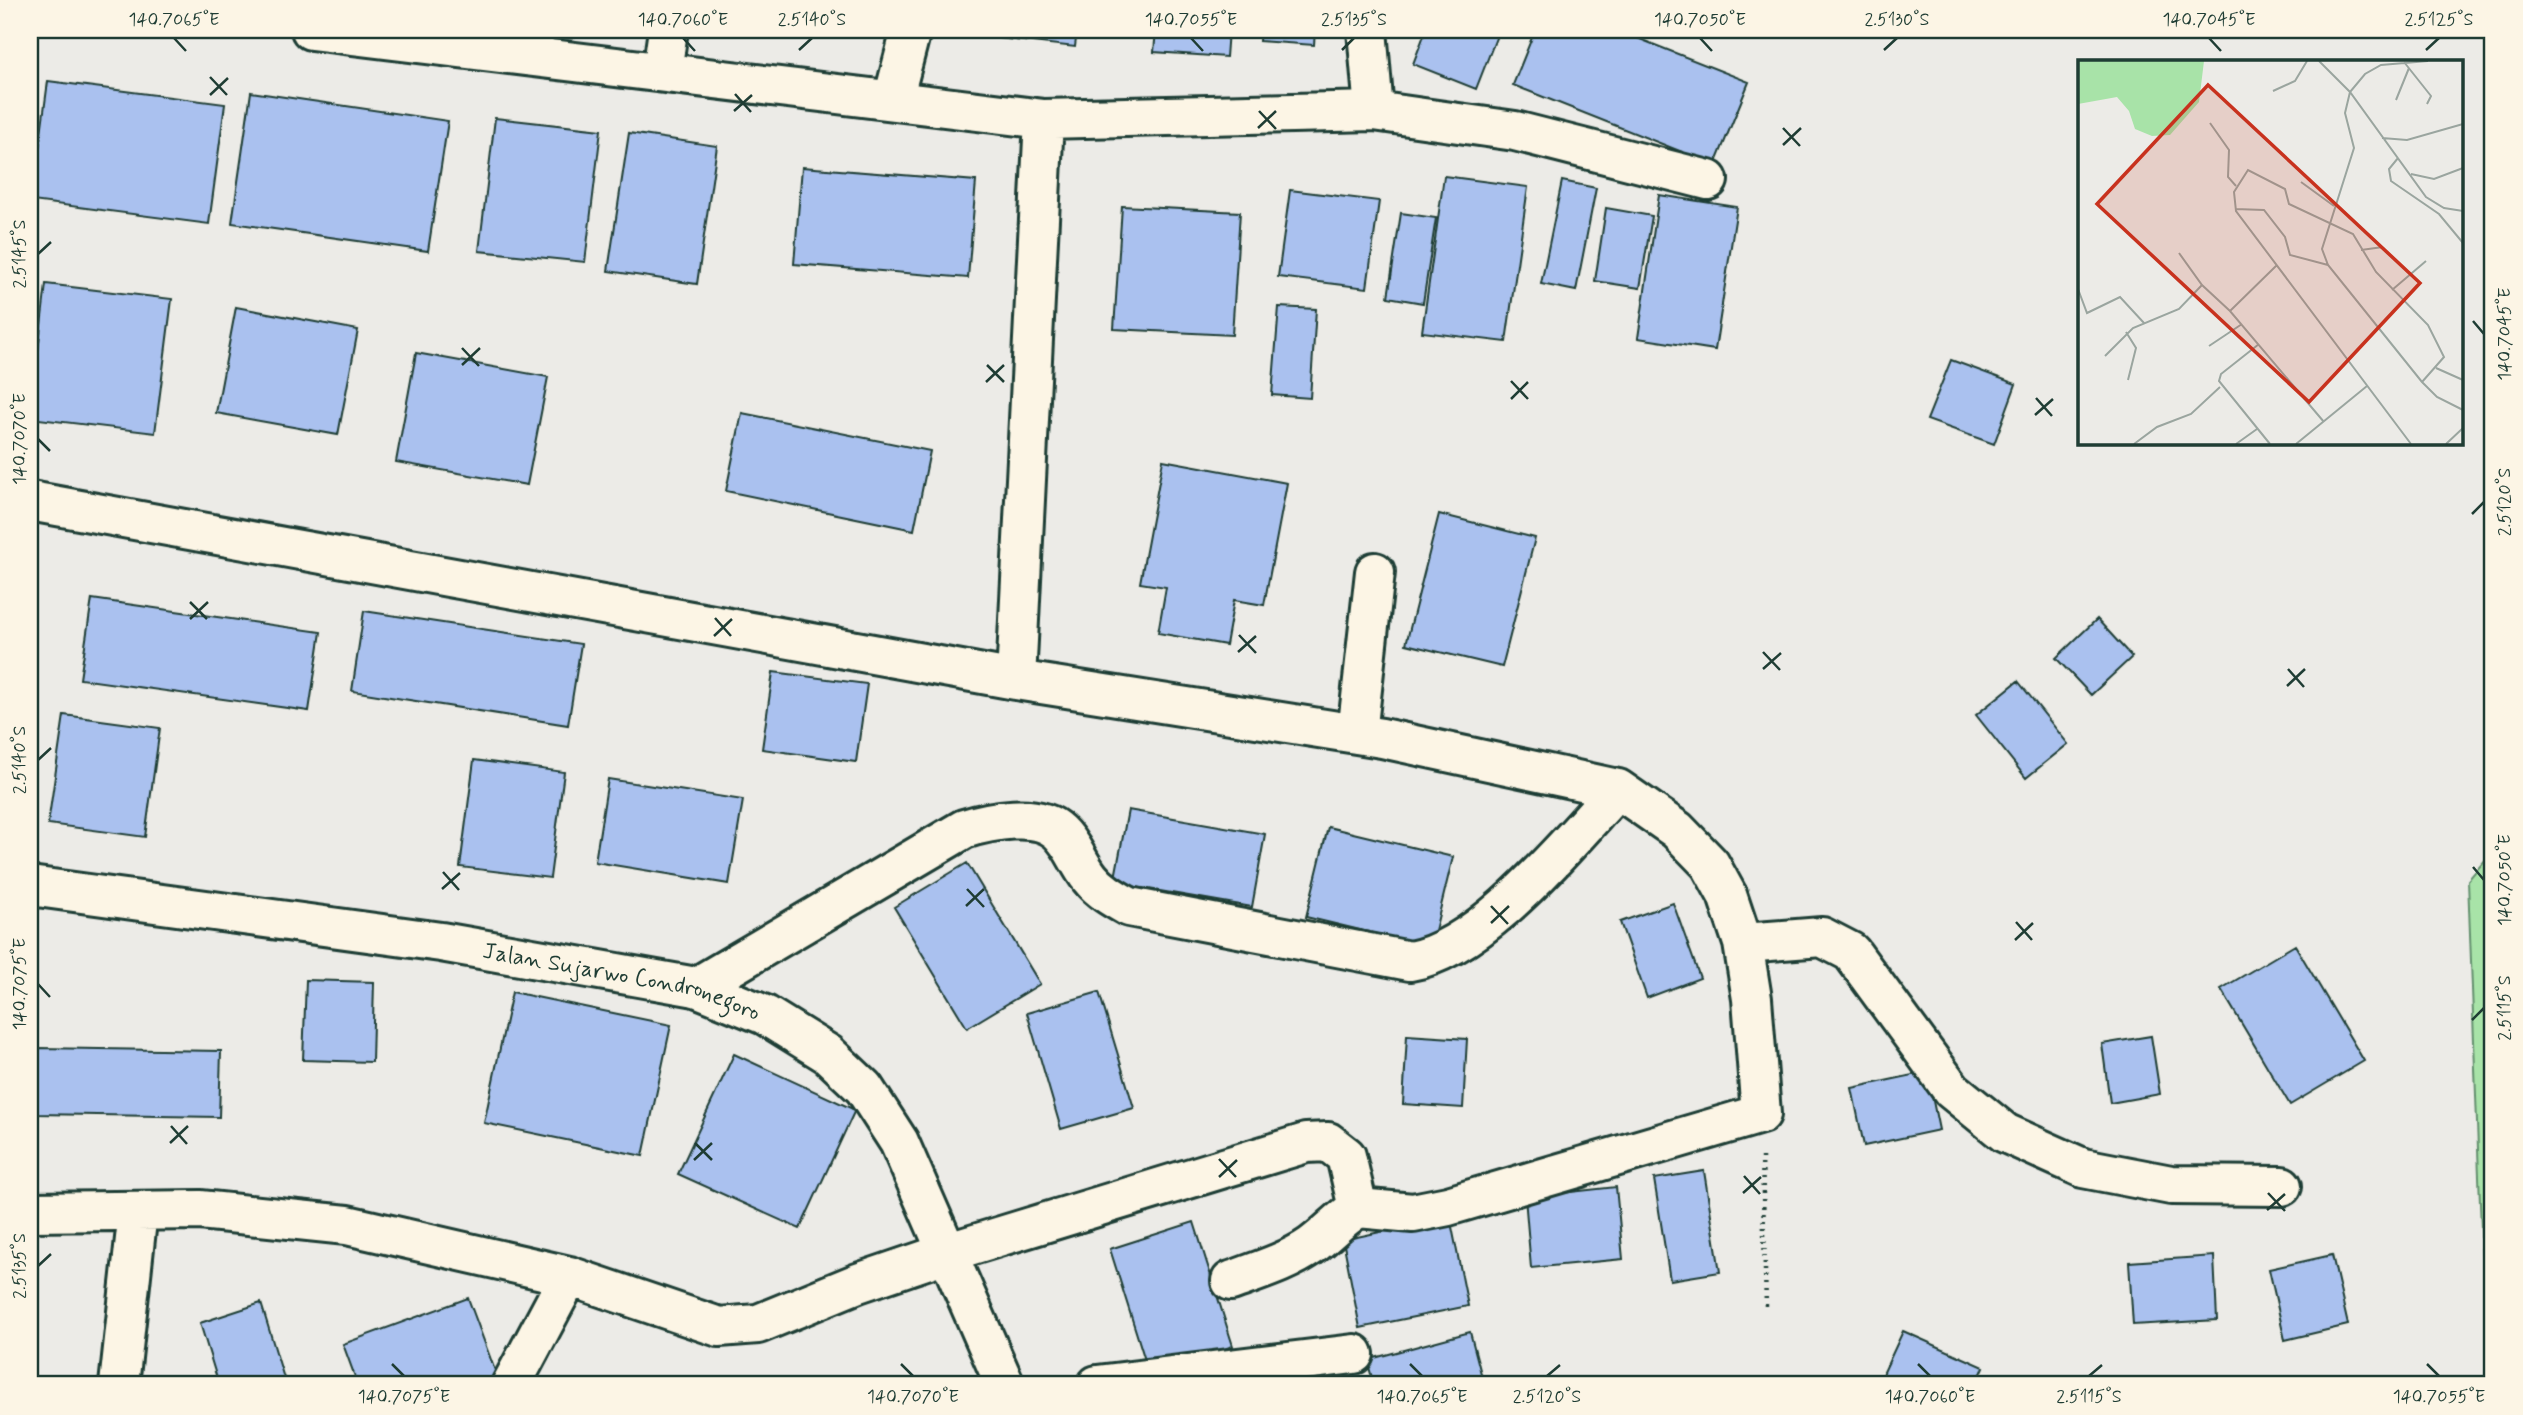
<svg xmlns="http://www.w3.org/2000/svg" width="2523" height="1415" viewBox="0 0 2523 1415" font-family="Mynerve,sans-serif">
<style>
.green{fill:#a8e3a8;stroke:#64906e;stroke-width:2}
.building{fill:#aac1ef;stroke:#1f3d34;stroke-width:2}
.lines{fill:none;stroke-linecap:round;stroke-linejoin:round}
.minor-casing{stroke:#1f3d34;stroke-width:44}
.tertiary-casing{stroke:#1f3d34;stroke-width:44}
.path{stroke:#1f3d34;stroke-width:4.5;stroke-dasharray:2 5;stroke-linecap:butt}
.minor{stroke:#fcf5e5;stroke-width:38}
.tertiary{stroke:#fcf5e5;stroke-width:38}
.ticks{fill:none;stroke:#1f3d34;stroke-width:2.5}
.labels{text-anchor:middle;stroke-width:7;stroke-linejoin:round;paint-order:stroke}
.street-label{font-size:23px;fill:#1f3d34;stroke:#fcf5e5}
.inset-road{fill:none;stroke:#9aa59f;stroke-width:2}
.view{fill:#c8321e;fill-opacity:0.15;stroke:#c8321e;stroke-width:3.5}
.inset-edge{fill:none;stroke:#1f3d34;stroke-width:3.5}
.neatline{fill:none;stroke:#1f3d34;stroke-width:2.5}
.ticks-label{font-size:18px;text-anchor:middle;fill:#1f3d34}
</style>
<rect width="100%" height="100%" fill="#ecebe7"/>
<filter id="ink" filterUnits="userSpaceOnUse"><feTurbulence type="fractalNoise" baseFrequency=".0143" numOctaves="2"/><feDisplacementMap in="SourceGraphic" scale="14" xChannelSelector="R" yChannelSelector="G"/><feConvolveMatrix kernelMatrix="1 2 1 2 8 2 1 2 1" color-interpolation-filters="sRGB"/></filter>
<g filter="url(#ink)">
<!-- green -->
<path class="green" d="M2493 851V1272L2482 1257 2468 880Z"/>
<!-- building -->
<path class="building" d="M928 30H1077L1075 47Z
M1156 30H1228L1226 57 1154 52Z
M1260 30H1315L1314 45 1259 41Z
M1426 30H1499L1476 89 1413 64Z
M1535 30H1617L1749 82 1715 165 1513 85Z
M48 81 225 104 209 224 32 201Z
M251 92 448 121 428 251 232 223Z
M495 118 601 130 585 262 479 251Z
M629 133 717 146 697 284 608 271Z
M802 167 976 181 968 278 794 264Z
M1444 176 1528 187 1506 342 1422 332Z
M1562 181 1596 188 1576 291 1541 284Z
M1290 190 1379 201 1367 288 1278 277Z
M1659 195 1737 207 1715 350 1638 338Z
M1122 206 1240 212 1232 335 1114 329Z
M1606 208 1652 216 1640 288 1595 281Z
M1401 213 1436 218 1423 303 1388 297Z
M46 284 172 299 155 433 30 418Z
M236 307 358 330 338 435 216 413Z
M1279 307 1316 309 1310 398 1272 395Z
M416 353 548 377 527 485 396 462Z
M1951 360 2016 384 1994 444 1927 420Z
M742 413 930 451 914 530 726 491Z
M1163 460 1287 483 1264 605 1234 600 1226 645 1158 633 1166 587 1140 583Z
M1439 514 1535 538 1502 667 1406 644Z
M92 599 321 632 309 711 80 679Z
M364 611 581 644 568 725 352 691Z
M2097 619 2132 657 2091 695 2056 658Z
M773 672 867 684 856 762 762 749Z
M2018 681 2068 744 2026 778 1976 715Z
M64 715 160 728 145 837 48 824Z
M474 760 564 772 550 878 460 867Z
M608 779 743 800 729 884 595 862Z
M1128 810 1265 834 1252 907 1114 883Z
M1328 827 1453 857 1431 947 1306 917Z
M967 863 1040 984 967 1028 894 907Z
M1673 903 1700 978 1647 998 1620 922Z
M2295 945 2364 1061 2290 1105 2221 989Z
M306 980 374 982 372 1062 303 1060Z
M512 992 671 1025 643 1156 484 1123Z
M1099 992 1134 1108 1061 1129 1027 1013Z
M1407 1035 1467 1039 1463 1108 1403 1104Z
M2151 1036 2160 1094 2110 1103 2102 1044Z
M38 1048 221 1051 219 1117 36 1114Z
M734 1054 855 1110 800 1229 678 1174Z
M1927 1072 1939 1130 1864 1146 1852 1088Z
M1704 1171 1720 1272 1670 1280 1654 1179Z
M1616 1187 1623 1259 1531 1268 1525 1197Z
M1450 1217 1468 1306 1360 1328 1343 1240Z
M1194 1222 1233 1346 1149 1373 1110 1249Z
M2332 1255 2348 1325 2285 1340 2269 1269Z
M2214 1256 2217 1320 2133 1325 2129 1262Z
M468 1298 497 1376 473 1385H358L343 1344Z
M261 1303 286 1385H219L200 1323Z
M1903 1331 1984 1367 1976 1385H1908L1883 1374Z
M1470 1332 1484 1385H1374L1367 1360Z"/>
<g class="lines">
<defs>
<path id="minor" d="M311 30 1044 119 1374 111 1515 131 1708 180
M1367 30 1374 111
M662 72 668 30
M893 100 911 30
M30 501 1016 680 1382 738 1618 789 1677 830 1710 864 1727 895 1743 943 1752 999 1761 1114 1448 1206 1413 1213 1358 1208 1346 1156 1328 1142 1306 1143 949 1252 858 1283 758 1324 719 1327 569 1276 347 1225 200 1210 30 1212
M1016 680 1044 119
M1357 734 1375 572
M1743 943 1822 937 1851 952 1952 1090 2005 1133 2083 1168 2171 1185 2282 1186
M696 987 964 829C989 821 1038 811 1059 832 1073 845 1078 863 1090 878 1100 891 1115 899 1129 907L1410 961C1483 949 1568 842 1618 789
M1231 1281C1258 1271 1288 1262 1311 1246 1328 1234 1340 1219 1358 1208
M119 1385 138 1211
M511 1385 569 1276
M1097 1385 1354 1354"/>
<g id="tertiary">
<path id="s1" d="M30 886 441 942 696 987 765 1015 828 1054 864 1088 899 1142 1005 1385"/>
</g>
</defs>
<!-- minor casing -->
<use href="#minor" class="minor-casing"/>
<!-- tertiary casing -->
<use href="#tertiary" class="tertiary-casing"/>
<!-- path -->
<path class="path" d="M1762 1157 1766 1306"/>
<!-- minor -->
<use href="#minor" class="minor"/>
<!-- tertiary -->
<use href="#tertiary" class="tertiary"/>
</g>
</g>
<!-- ticks -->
<path class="ticks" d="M174 38 186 51M683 38 695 51M1191 38 1203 51M1700 38 1712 51M2209 38 2221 51M799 50 812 38M1342 50 1354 38M1884 50 1897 38M2426 50 2439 38M210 77 227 95M735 94 751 112M210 95 228 78M734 111 752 95M1259 111 1276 129M1258 128 1276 111M1783 128 1800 146M1783 145 1801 128M38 254 51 242M2473 321 2484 334M462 348 479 366M462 365 480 348M987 365 1004 382M1511 381 1528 399M986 382 1004 365M2036 398 2052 416M1511 399 1528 382M2035 415 2053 399M38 439 50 451M2472 514 2484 502M190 602 207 619M715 618 731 636M190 619 208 602M1239 635 1256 653M714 636 732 619M1238 652 1256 636M1763 652 1780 670M1763 669 1781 653M2288 669 2304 687M2287 686 2305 669M38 760 51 748M2473 867 2484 880M443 872 459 890M442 889 460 873M967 889 984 907M966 906 984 889M1491 906 1508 924M2016 922 2032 940M1491 923 1509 906M2015 940 2033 923M38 984 50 997M2472 1020 2484 1008M171 1126 187 1144M170 1143 188 1126M695 1143 712 1160M1219 1159 1236 1177M694 1160 712 1143M1744 1176 1760 1194M1219 1177 1237 1160M1743 1193 1761 1177M2268 1193 2285 1211M2267 1210 2285 1194M38 1266 51 1254M392 1364 404 1376M901 1364 913 1376M1410 1364 1422 1376M1918 1364 1930 1376M2427 1364 2439 1376M1547 1376 1560 1365M2089 1376 2102 1365"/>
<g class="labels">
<!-- street labels -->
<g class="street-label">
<text dy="8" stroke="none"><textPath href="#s1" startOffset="600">Jalan Sujarwo Condronegoro</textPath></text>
</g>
</g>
<!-- overview -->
<g transform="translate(2078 60)">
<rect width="385" height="385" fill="#ecebe7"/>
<path d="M0 1H126L121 42 92 75 74 76 57 69 51 51 39 37 0 44Z" fill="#a8e3a8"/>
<path class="inset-road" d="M241 1 272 32 348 137 366 148 385 151M350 1 303 5 287 14 272 32 267 53 276 88 244 189 250 205 344 322 359 337 385 350M326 2 353 36 349 44M195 31 217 21 229 1M318 40 331 8M132 63 151 90 150 117 158 126M304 78 329 80 385 64M320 98 311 109 313 121 361 154 385 183M333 114 356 119 385 108M223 122 256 146M157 149 186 150 207 177 212 195 250 205M283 190 305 187M101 193 124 225 152 251 246 362M0 229 9 253 42 237 66 263M314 230 348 201M152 251 199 205M48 272 58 288 50 320M181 284 143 314 141 321 192 384M131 286 164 264M27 296 55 268 101 249 124 225M358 308 385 320M56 384 79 367 113 354 142 327M158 384 179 369M218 384 289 326M333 384 158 151 156 132 170 110 207 129 211 144 275 174 298 212 350 265 366 297 344 322M368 384 385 368"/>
<path class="view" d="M130 25 342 223 231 342 19 144Z"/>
<rect width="385" height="385" class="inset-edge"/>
</g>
<!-- margin -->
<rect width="2523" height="1415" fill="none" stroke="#fcf5e5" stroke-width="77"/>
<rect x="38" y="38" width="2446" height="1338" class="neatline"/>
<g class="ticks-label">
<text x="174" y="25">140.7065°E</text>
<text x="683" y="25">140.7060°E</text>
<text x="812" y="25">2.5140°S</text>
<text x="1191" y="25">140.7055°E</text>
<text x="1354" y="25">2.5135°S</text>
<text x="1700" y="25">140.7050°E</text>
<text x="1897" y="25">2.5130°S</text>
<text x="2209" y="25">140.7045°E</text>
<text x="2439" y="25">2.5125°S</text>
<text transform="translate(19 254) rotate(-90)" y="6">2.5145°S</text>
<text transform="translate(2504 334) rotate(-90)" y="6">140.7045°E</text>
<text transform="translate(19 439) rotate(-90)" y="6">140.7070°E</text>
<text transform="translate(2504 502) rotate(-90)" y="6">2.5120°S</text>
<text transform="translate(19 760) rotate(-90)" y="6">2.5140°S</text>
<text transform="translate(2504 880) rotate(-90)" y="6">140.7050°E</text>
<text transform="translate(19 984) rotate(-90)" y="6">140.7075°E</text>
<text transform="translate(2504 1008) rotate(-90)" y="6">2.5115°S</text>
<text transform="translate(19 1266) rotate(-90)" y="6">2.5135°S</text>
<text x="404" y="1402">140.7075°E</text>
<text x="913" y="1402">140.7070°E</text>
<text x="1422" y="1402">140.7065°E</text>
<text x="1547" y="1402">2.5120°S</text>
<text x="1930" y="1402">140.7060°E</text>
<text x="2089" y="1402">2.5115°S</text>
<text x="2439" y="1402">140.7055°E</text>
</g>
</svg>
